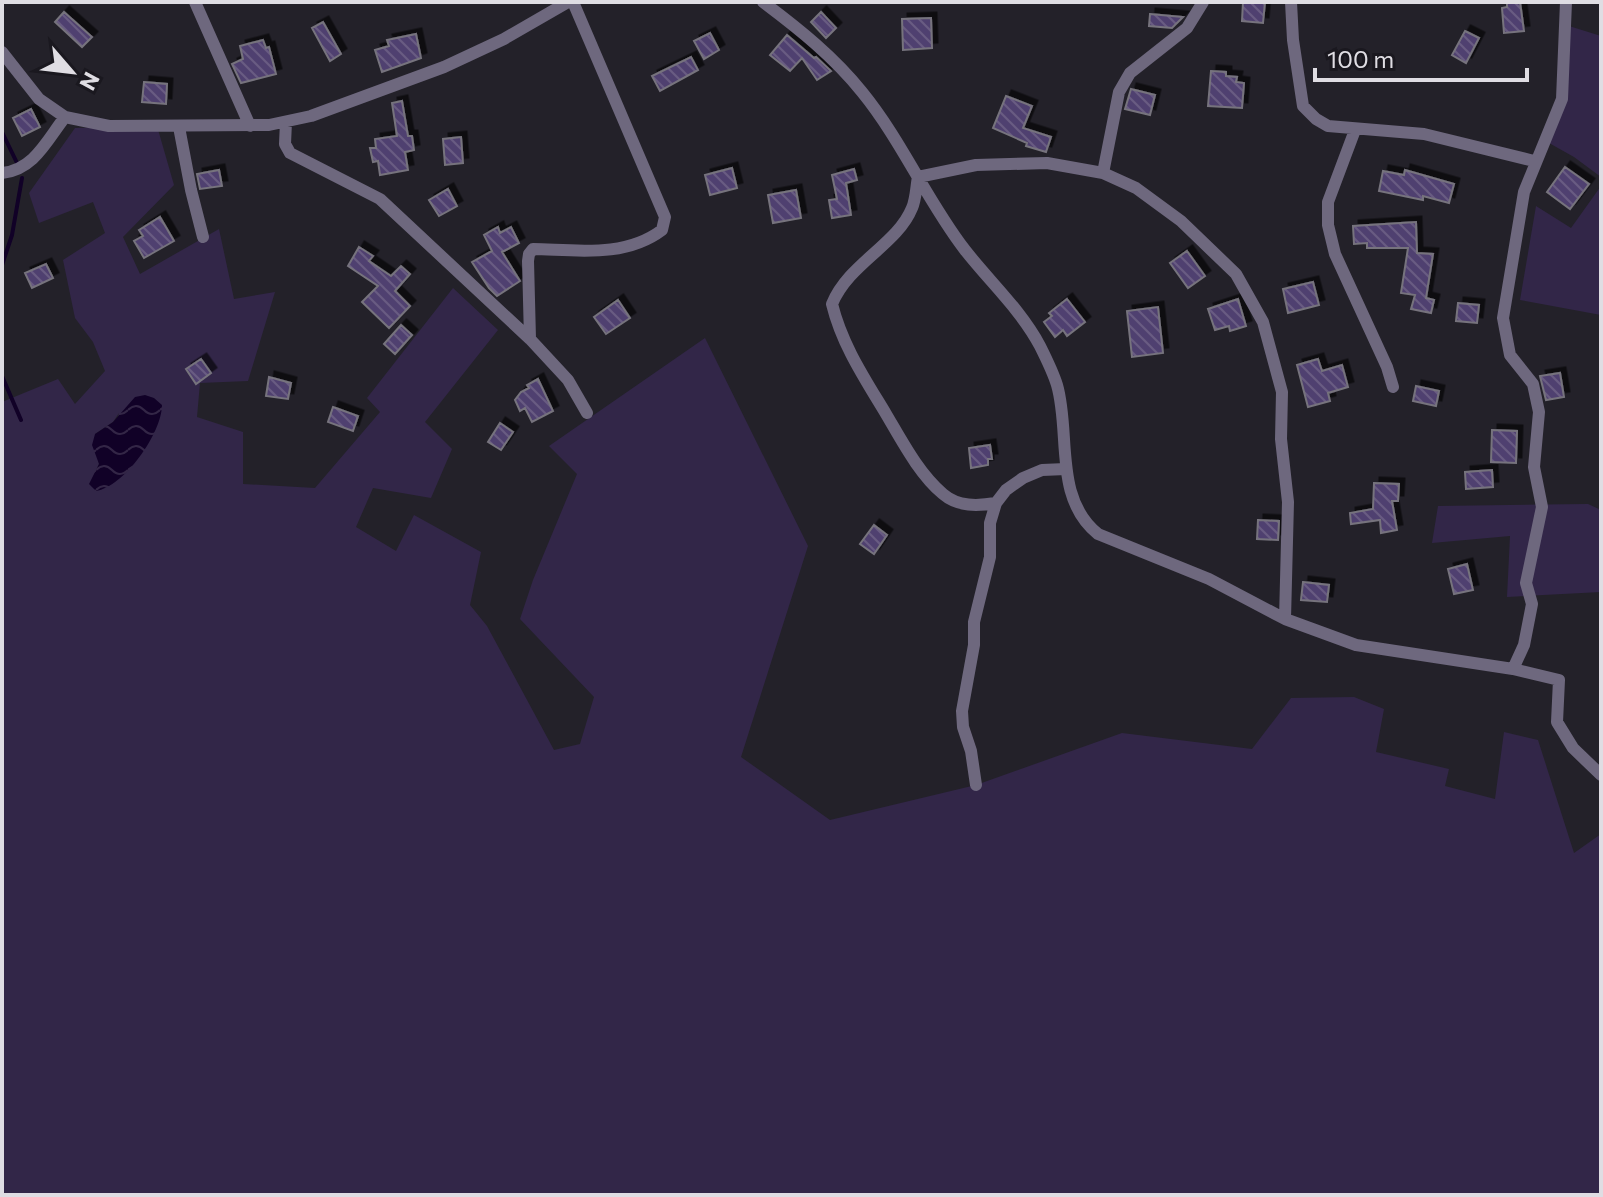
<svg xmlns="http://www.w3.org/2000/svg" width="1603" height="1197" viewBox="0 0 1603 1197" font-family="Commissioner,sans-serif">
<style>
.green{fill:#322648;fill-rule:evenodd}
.water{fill:url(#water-waves)}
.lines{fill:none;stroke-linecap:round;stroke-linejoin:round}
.stream{stroke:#110127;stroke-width:4}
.building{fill:url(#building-back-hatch);stroke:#76737d;stroke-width:2;filter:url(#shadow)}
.minor{stroke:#6e687e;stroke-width:12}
</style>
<defs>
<pattern id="water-waves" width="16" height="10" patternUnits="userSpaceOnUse" patternTransform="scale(2)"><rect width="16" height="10" fill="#110127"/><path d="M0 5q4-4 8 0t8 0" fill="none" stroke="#332646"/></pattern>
<pattern id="building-back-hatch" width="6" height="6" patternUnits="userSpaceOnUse" patternTransform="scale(2)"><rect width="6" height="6" fill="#50416f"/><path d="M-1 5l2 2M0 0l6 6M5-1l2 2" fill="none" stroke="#695c83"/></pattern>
<filter id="shadow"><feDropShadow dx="5.5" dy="-5.5" stdDeviation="0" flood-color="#0009"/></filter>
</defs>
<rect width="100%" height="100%" fill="#232129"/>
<!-- green -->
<path class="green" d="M1569 26 1601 36V177L1574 157 1549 143Z
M157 126 174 185 123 237 140 274 219 229 234 299 275 292 248 381 200 383 197 417 243 432V484L315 488 380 412 367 398 453 288 498 330 425 422 452 449 431 498 373 488 356 527 396 551 414 515 481 552 470 605 487 626 554 750 580 744 594 697 520 619 533 580 577 474 549 446 705 338 808 546 741 757 830 820 976 785 1122 733 1252 749 1291 698 1354 697 1384 709 1376 752 1449 769 1445 786 1495 799 1504 732 1538 740 1574 853 1601 834V1195H2V402L58 379 75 404 105 371 93 342 75 318 63 260 105 233 93 202 39 223 29 193 75 128ZM119 413 97 491 90 484 99 464 95 434 113 422Z
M1601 186V315L1520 300 1536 206 1571 228Z
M1588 504 1601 510V592L1507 597 1510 536 1432 543 1438 506Z"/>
<!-- water -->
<path class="water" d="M145 395 154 398 162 405C162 433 124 487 96 491L89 484 99 464 92 445 95 434 113 422 135 397Z"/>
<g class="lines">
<!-- stream -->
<path class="stream" d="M2 132 18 165
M2 265 12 235 22 178
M2 376 21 420"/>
</g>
<!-- building -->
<path class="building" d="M1243 2H1265L1263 23 1242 21Z
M1507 2H1520L1524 31 1504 33 1502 8 1507 7Z
M64 12 92 37 82 47 55 22Z
M821 12 836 28 826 38 811 22Z
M1150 14 1183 17 1172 28 1149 26Z
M931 18 932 48 903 50 902 19Z
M323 22 341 54 330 61 312 28Z
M1465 31 1479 38 1466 63 1452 55Z
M710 33 719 50 704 59 694 41Z
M416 34 421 58 382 72 375 50 389 46 387 40Z
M787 35 814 58 816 57 831 71 817 80 802 58 790 71 770 55Z
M263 40 266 48 269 47 276 74 241 83 232 64 243 59 240 46Z
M691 57 698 70 660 91 652 76Z
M1211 71 1226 72V76L1237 77 1236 82 1244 83 1242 108 1208 106Z
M144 82 167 84 166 104 142 102Z
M1131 89 1155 95 1150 115 1125 109Z
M1006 96 1032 106 1023 128 1051 137 1046 152 1026 146 1027 143 993 128Z
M402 101 408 136H412L414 150 405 152 408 170 380 175 378 161 373 162 370 148H376L375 139 397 136 392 103Z
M31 109 40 127 22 136 13 118Z
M461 137 463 163 445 165 443 139Z
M1565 167 1589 184 1570 209 1547 192Z
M732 168 737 188 710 195 705 175Z
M854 169 857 180 846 183 851 215 832 218 829 200 837 199 832 175Z
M219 170 222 186 200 189 197 174Z
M1405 170 1454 184 1449 203 1423 196V200L1379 191 1383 171 1404 175Z
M448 189 457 206 439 216 429 200Z
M796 190 801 218 773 223 768 195Z
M160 217 174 241 144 258 134 241 143 236 139 230Z
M1416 222 1417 253 1433 254 1426 298 1434 300 1431 313 1411 309 1415 295 1401 293 1408 248H1367V243L1354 244 1353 226Z
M498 227 500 233 511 227 519 243 502 252 520 281 497 296 489 288 472 262 492 251 484 235Z
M359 247 373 256 369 261 391 276 401 266 410 274 395 291 410 306 389 328 362 302 378 286 348 266Z
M1187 251 1205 276 1188 288 1170 263Z
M46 264 53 278 32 288 25 273Z
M1313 282 1319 305 1288 313 1283 289Z
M1067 299 1085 322 1067 336 1063 330 1055 337 1044 322 1052 316 1049 313Z
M1238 299 1246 326 1230 331 1229 326 1215 330 1208 309Z
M618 300 630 318 606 334 594 317Z
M1458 303 1479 305 1477 323 1456 321Z
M1158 307 1163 353 1132 357 1127 311Z
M401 325 412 335 395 354 384 344Z
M201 359 211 373 196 384 186 369Z
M1318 359 1322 371 1342 365 1348 387 1328 393 1330 401 1308 407 1297 365Z
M1560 373 1564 397 1546 400 1540 376Z
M269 377 291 383 288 399 266 396Z
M538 379 553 411 532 422 525 408 520 411 515 400 521 392 529 388 527 385Z
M1416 386 1439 391 1436 406 1413 401Z
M333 407 358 416 353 431 328 422Z
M500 423 513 432 501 450 488 442Z
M1492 430 1517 431 1516 463 1491 462Z
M990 445 992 459H988V465L971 468 969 448Z
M1492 470 1493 487 1466 489 1465 472Z
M1374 483 1399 484 1398 501H1392L1397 530 1381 533 1380 520 1351 524 1350 513 1373 509Z
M1258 520 1279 521 1278 540 1257 539Z
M874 525 887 535 874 554 860 544Z
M1467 564 1473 590 1454 594 1448 569Z
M1303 582 1329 585 1327 602 1301 600Z"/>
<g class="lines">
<!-- minor -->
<path class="minor" d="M195 2 250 126
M763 2C799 29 834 57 862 92 902 141 927 201 965 250 990 282 1021 310 1040 346 1046 358 1053 372 1057 385 1071 433 1053 498 1098 534L1209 579 1285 619 1356 645 1513 669 1559 680 1557 722 1573 748 1601 775
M1291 2 1293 40 1303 106 1316 119 1328 126 1424 134 1534 161
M2 52 39 99 65 117 109 126 269 125 311 116 444 67 504 39 568 2
M286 122 285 144 290 153 380 199 530 339 568 380 587 413
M179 127 191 190 203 237
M1355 130 1328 202V225L1335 254 1387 367 1393 387
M2 173C34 170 47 140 65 117
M1103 173 1119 92 1130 73 1187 28 1203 2
M530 339 528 261 529 254 533 249C577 250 625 258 662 230L665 217 573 2
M996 503C978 506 958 507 943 494 919 474 902 441 886 414 865 379 842 345 832 304 849 263 897 245 912 208 916 199 916 187 918 177L976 165 1047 163 1103 173 1136 188 1181 221 1236 274 1263 322 1282 392 1281 439 1288 502 1285 619
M1513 669 1524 645 1532 604 1526 583 1542 507 1534 467 1539 412 1533 384 1510 355 1503 318 1524 192 1562 99 1566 2
M976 785 971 751 963 727 962 711 974 645V622L990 557V523L996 503 1006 490 1023 478 1042 470 1066 469"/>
</g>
<!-- border -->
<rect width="1603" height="1197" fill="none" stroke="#dfdde3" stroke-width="8"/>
<!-- north arrow -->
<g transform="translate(72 72) rotate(118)" stroke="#1a181f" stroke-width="6" paint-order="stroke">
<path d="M0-6L14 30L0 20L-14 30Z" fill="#dfdde3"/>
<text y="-12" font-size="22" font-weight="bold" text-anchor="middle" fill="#dfdde3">N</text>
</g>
<!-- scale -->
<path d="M1315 68v12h212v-12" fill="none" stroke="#dfdde3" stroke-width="4"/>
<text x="1327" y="68" font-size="24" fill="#dfdde3" stroke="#1a181f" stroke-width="6" paint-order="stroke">100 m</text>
</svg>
